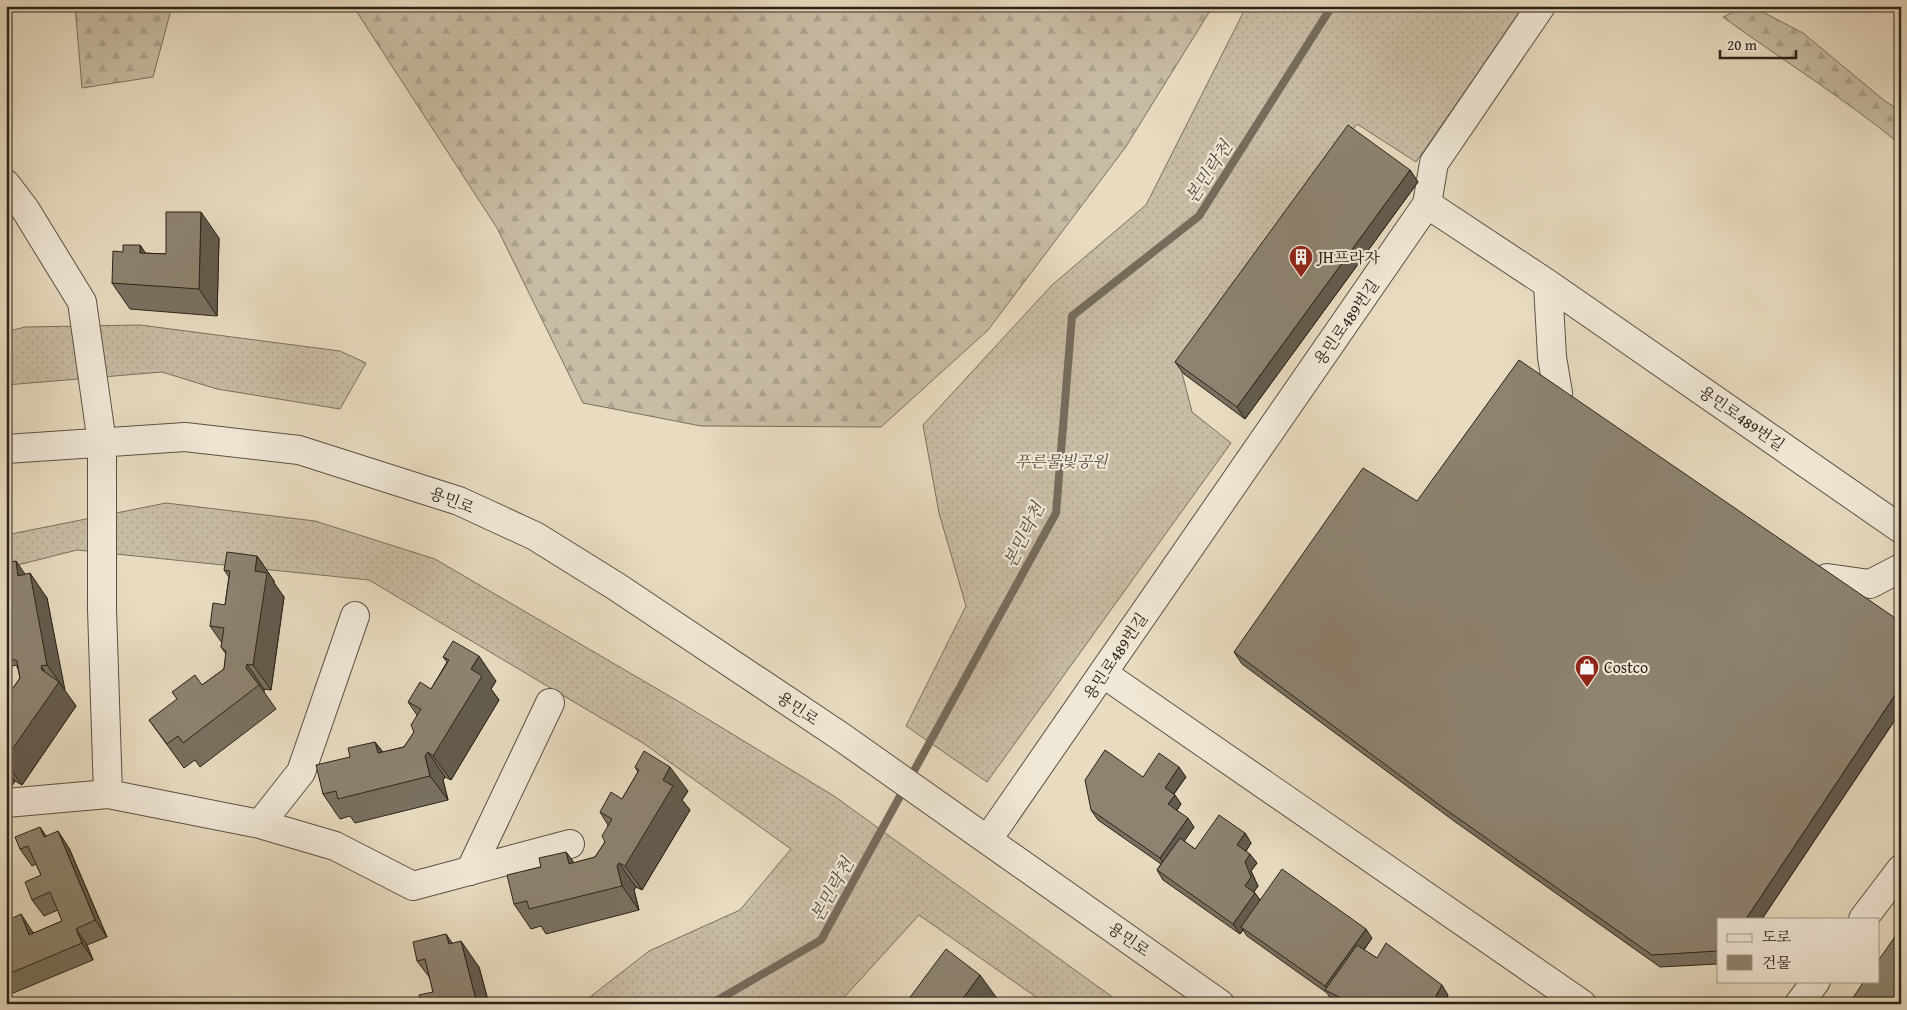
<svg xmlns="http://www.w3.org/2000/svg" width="1907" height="1010" viewBox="0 0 1907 1010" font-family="'Gentium Book Plus','Noto Serif KR',serif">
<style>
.grass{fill:url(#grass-dots);stroke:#7a705f}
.forest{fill:url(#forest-firs);stroke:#7a705f}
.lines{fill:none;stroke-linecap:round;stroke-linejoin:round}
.stream{stroke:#766c5c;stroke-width:8}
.minor-casing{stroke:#5a5144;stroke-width:30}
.minor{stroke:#f0e8d6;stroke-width:28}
.wall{fill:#797160;stroke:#2b231a}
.shaded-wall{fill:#635c4e;stroke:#2b231a}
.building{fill:#8d8370;stroke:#2b231a}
.labels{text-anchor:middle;stroke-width:4.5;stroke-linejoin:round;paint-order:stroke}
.poi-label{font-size:16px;fill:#2b231a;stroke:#f0e8d6;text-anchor:start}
.street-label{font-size:16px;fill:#2b231a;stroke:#f0e8d6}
.park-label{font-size:16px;font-style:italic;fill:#52493c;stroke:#f0e8d6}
.water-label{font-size:18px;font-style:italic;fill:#574d40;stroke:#f0e8d6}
</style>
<defs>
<pattern id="grass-dots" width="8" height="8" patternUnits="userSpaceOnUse" patternTransform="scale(1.25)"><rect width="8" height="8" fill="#c8bca4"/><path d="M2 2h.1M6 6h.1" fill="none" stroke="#aca18d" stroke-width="1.8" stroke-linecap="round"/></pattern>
<pattern id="forest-firs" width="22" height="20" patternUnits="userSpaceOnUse" patternTransform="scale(1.25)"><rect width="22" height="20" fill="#c8bca4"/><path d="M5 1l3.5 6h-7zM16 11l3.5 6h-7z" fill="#aca18d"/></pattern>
</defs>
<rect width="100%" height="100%" fill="#e8dbc0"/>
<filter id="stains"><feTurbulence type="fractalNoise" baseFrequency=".004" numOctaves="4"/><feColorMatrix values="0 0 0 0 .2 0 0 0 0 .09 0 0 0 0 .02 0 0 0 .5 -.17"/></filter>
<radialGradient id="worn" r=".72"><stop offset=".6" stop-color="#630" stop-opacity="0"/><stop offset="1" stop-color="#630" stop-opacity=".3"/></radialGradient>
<!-- grass -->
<path class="grass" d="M1245 6H1524L1416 162 1357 124 1180 365 1192 412 1231 443 987 782 906 726 966 606 939 513 923 425 1052 285 1146 205 1243 13Z
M140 325 340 351 366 363 340 409 217 389 162 372 6 385V332L25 327Z
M166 503 315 521 435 559 683 704 834 796 1122 1004H1046L919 915 838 1004H581L649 951 740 910 791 849 643 743 369 580 77 550 6 568V535Z"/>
<!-- forest -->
<path class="forest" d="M75 6H172L153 77 82 88Z
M353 6H1213L1125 148 988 330 881 427 701 426 583 403 497 228Z
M1746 6H1751L1803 33 1885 101 1901 111V145C1844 98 1782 60 1723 17Z"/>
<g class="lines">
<!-- stream -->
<path class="stream" d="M910 778 1056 513 1072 316 1199 216 1332 6
M711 1004 821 940 904 789"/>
<defs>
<path id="minor" d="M6 184 25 209 82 302 102 443V609L108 794 260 824 335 846 413 886 570 844
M1427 204 1434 163 1541 6
M1548 284 1552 357 1558 393
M6 449 185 437 299 450 459 501 535 536 617 587 840 736 1220 1004
M1827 578 1870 584 1901 568
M1104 674 1582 1004
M6 803 108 794
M260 824 301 772 355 616
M988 839 1427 204 1548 284 1901 529
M470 871 550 703
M1863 919 1901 869
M1799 1004 1816 981"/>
</defs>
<!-- minor casing -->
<use href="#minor" class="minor-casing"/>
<!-- minor -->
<use href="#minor" class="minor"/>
</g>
<!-- wall -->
<path class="wall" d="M1410 170 1418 182 1245 419 1184 374 1175 362Z
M219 238 217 316 130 309 112 283 123 252 140 245 145 253 166 254Z
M1417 501 1901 622V711L1762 919H1718V964L1660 967 1454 821 1242 664 1234 652Z
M257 556 274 581V583L284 597 271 690 264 689V692L276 709 200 767 195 760 184 768 149 720 202 685 224 669 226 654 221 647 222 643 210 626 225 605 229 577 224 570Z
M6 563 25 574 47 598 64 690 76 706 22 785 15 781 8 792 6 791V698L20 678 18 669 16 665 10 667 6 661Z
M443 657 496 681 491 689 499 700 451 780 445 777 443 780 448 800 355 823 350 816 340 819 323 794 350 757 375 742 383 752 404 747 414 732 417 715 408 702 431 689 447 662Z
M635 767 688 791 682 800 690 810 642 890 636 887 634 890 639 910 546 934 541 926 531 929 514 904 541 867 566 852 574 863 595 857 605 842 608 825 600 812 622 799 638 772Z
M1143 777H1186L1174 794 1181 804 1177 810 1194 827 1184 841 1195 849 1245 833 1251 843 1246 851 1257 863 1251 871 1258 886 1254 892 1260 900 1372 938 1364 950 1377 958 1448 995 1445 1002 1446 1004H1341L1331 999 1327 993 1247 936 1243 930 1240 934 1163 880 1157 870 1161 864 1098 820 1091 810Z
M46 836 69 848 107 937 87 945 93 960 6 996V921L32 931 34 933 62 921 58 910 44 916 32 900 41 875 36 864 32 866 20 849Z
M452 943 479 967 489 1004H421L433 992 430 978 417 961Z"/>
<!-- shaded-wall -->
<path class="shaded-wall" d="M1410 170 1418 182 1245 419 1237 407Z
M201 212 219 238 217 316 199 289Z
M140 245 158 271 140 253Z
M257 556 274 581V583L284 597 271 690 253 665 255 571Z
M16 561 32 584 30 573 47 598 65 690 47 665 18 576Z
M479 656 496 681 491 689 499 700 451 780 433 756 471 669Z
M247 664 264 689V692L246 668Z
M41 666 55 687 59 682 76 706 22 785 6 763V758L42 670Z
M1901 686V711L1762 919H1746Z
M375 742 392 766 378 753Z
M428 752 445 777 443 780 448 800 430 776 425 756Z
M670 767 688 791 682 800 690 810 642 890 625 866 663 780Z
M1179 767 1186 777 1171 797 1165 788Z
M6 768 15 781 8 792 6 790Z
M1175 795 1181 804 1175 813 1168 804Z
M1188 818 1194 827 1166 868 1160 858Z
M40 827 51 843 44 837Z
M58 831 69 848 107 937 95 920Z
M1245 833 1251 843 1244 854 1237 845Z
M566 852 584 876 569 864Z
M1250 854 1257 863 1251 871 1258 886 1251 895 1245 886V862Z
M619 863 636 887 634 890 639 910 622 886 617 866Z
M1255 893 1262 903 1241 927 1243 930 1240 934 1233 924Z
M21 914 32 931 41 952 29 935Z
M76 929 87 945 93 960 82 943Z
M1366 929 1372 938 1333 993 1328 991 1325 986Z
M446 934 464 960 449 944Z
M461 941 479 967 489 1004H477Z
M980 975 999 1001 997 1004H959Z
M1442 985 1448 995 1444 1004 1436 996Z"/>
<!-- building -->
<path class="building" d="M1348 125 1410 170 1237 407 1175 362Z
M166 212H201L199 289 112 283 113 251 123 252V245H140V253L166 254Z
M1519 360 1901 622V686L1746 919H1718V951L1652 955 1445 809 1234 652 1363 468 1417 501Z
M227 552 257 556 255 571 267 573 253 665 247 664 246 668 259 685 183 743 178 736 167 744 149 720 177 699 172 692 195 675 202 685 224 669 226 651 221 647 224 628 210 626 213 603 225 605 230 571 224 570Z
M16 561 18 576 30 573 47 665 41 666 42 670 59 682 6 758V698L20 678 17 661 10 658 7 639H6V563Z
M453 641 479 656 471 669 482 676 433 756 428 752 425 756 430 776 338 799 336 791 323 794 316 765 350 757 348 748 375 742 378 753 404 747 414 732 411 725 421 709 408 702 420 682 431 689 449 660 443 657Z
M1105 750 1143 777 1159 753 1179 767 1165 788 1175 795 1168 804 1188 818 1160 858 1091 810 1085 780Z
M644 751 670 767 663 780 673 786 625 866 619 863 617 866 622 886 529 909 527 901 514 904 507 875 541 867 539 858 566 852 569 864 595 857 605 842 602 836 612 819 600 812 611 792 622 799 639 770 635 767Z
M1219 815 1245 833 1237 845 1250 854 1245 862 1251 877 1245 886 1255 893 1233 924 1157 870 1180 838 1195 849Z
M40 827 44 837 58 831 95 920 76 929 82 943 6 975V921L21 914 29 935 62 921 50 892 32 900 25 882 41 875 28 846 20 849 15 837Z
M1282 869 1366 929 1325 986 1241 927Z
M1901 928V1004H1849L1864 981H1878V961Z
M446 934 449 944 461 941 477 1004H421L419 995 433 992 425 959 417 961 413 942Z
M1386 943 1442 985 1436 996 1446 1004H1353L1325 990 1357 945 1377 958Z
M946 949 980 975 959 1004H905Z"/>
<!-- icons -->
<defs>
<symbol id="building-pin" viewBox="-11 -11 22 30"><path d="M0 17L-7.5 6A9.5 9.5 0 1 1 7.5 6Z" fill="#8f2418" stroke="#f0e8d6"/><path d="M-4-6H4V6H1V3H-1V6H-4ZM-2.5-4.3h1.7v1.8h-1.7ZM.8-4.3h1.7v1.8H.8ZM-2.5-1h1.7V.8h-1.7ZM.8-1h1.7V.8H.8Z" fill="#fff"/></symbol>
<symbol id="shop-pin" viewBox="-11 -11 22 30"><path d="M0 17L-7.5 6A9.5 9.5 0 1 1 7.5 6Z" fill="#8f2418" stroke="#f0e8d6"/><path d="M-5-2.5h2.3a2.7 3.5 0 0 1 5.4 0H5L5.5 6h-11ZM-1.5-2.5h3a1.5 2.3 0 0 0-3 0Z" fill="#fff"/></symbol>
</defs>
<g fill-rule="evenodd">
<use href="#building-pin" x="1287" y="243" width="28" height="38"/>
<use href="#shop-pin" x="1573" y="653" width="28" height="38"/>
</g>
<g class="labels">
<!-- poi labels -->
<g class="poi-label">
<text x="1318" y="263">JH프라자</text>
<text x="1604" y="673">Costco</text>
</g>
<!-- street labels -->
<g class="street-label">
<text transform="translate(1346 322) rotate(-55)" y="6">용민로489번길</text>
<text transform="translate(1742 418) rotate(35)" y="6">용민로489번길</text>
<text transform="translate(452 500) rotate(21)" y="6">용민로</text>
<text transform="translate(1115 656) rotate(-56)" y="6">용민로489번길</text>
<text transform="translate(798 708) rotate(34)" y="6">용민로</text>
<text transform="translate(1129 939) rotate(35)" y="6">용민로</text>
</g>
<!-- park labels -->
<g class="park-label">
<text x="1061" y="467">푸른물빛공원</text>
</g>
<!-- water labels -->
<g class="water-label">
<text transform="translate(1209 172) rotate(-57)" y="6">본민락천</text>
<text transform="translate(1024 535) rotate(-64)" y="6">본민락천</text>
<text transform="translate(832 890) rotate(-61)" y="6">본민락천</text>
</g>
</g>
<!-- margin -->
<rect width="1907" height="1010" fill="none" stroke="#e8dbc0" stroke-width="25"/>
<rect x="8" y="8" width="1892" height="995" fill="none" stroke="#2b231a" stroke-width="2.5"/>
<rect x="12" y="12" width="1882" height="985" fill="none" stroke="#2b231a"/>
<!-- legend -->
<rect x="1717" y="918" width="162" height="65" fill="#f0e8d6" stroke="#a1998b"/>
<rect x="1727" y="934" width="25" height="8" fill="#f0e8d6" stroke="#a1998b"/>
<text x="1762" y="942" font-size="15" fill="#2b231a">도로</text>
<rect x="1727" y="955" width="25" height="15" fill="#8d8370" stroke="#a1998b"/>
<text x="1762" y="968" font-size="15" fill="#2b231a">건물</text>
<!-- scale -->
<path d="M1720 50v8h76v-8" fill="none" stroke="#2b231a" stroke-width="2.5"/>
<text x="1727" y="50" font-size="15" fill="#2b231a" stroke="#f0e8d6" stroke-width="4" paint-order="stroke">20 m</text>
<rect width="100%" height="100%" filter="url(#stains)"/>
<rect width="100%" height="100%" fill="url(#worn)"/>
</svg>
